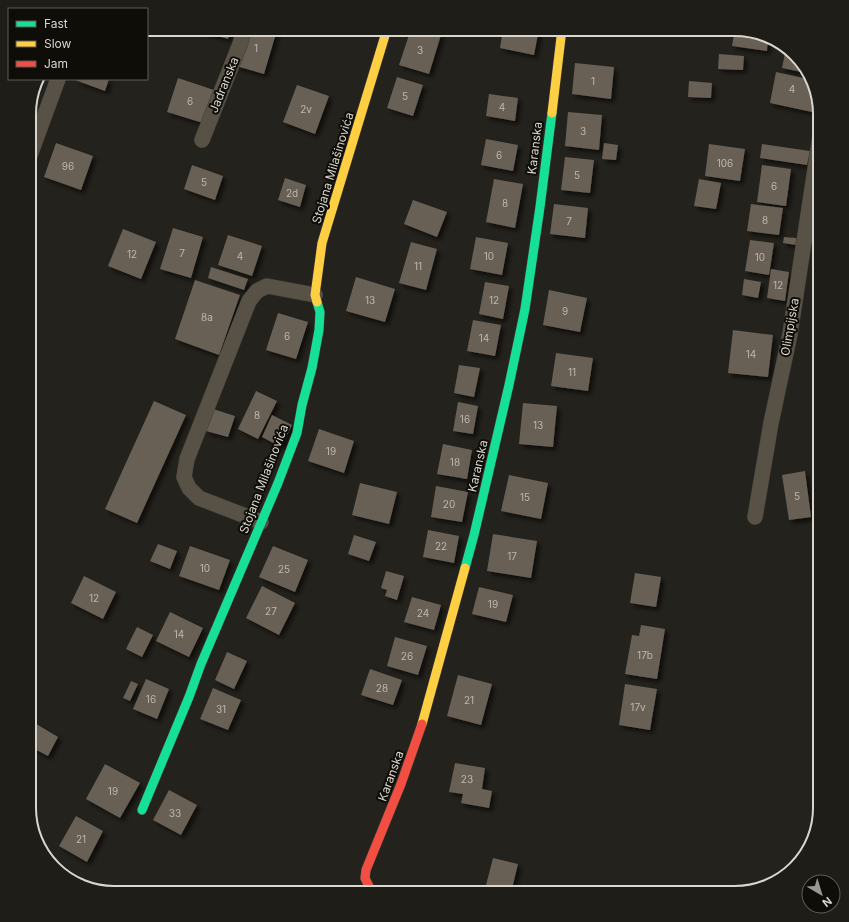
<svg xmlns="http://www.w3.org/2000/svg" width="849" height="922" viewBox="0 0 849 922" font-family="Inter,sans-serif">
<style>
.building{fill:#675f55;filter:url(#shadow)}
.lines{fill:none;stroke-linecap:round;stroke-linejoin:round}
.street-casing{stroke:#403e39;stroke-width:16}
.fast-casing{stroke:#403e39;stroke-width:10}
.slow-casing{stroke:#403e39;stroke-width:10}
.jam-casing{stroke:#403e39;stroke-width:10}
.street{stroke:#585246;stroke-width:15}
.fast{stroke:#16e098;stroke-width:9}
.slow{stroke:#ffcf43;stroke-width:9}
.jam{stroke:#f24e42;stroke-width:9}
.labels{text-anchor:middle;stroke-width:4;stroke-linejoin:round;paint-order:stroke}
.number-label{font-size:10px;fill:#bcb8b0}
.street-label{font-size:12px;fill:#d9d6cf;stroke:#0f0d08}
.rim{fill:none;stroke:#d9d6cf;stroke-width:2}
</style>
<defs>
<filter id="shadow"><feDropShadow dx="3.5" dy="3.5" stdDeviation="2" flood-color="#0009"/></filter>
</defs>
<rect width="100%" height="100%" fill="#24221c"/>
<!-- building -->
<path class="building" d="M205 29H232L228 39 204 32Z
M247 29 277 30 264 74 236 66Z
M411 29H423L441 35 429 74 399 65Z
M503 29H539L534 55 500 48Z
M735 29H741L768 37 767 51 732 46Z
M786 48 802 62 806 73 782 68Z
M719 54 744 56 743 70 718 69Z
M575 63 614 67 611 99 572 94Z
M776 72 808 79 815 99 812 112 770 103Z
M397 77 423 85 413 116 387 108Z
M178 78 214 90 203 123 167 112Z
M75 79H109L105 91 75 80Z
M689 81 712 83 711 98 688 97Z
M297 85 329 96 315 134 283 122Z
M489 94 518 98 515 121 486 116Z
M568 112 602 115 599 150 565 146Z
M486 139 518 145 513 171 481 165Z
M56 143 93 156 81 190 44 177Z
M604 143 618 145 616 160 602 159Z
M709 144 745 149 740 181 705 176Z
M762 144 810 151 807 165 760 158Z
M565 157 594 160 590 193 561 190Z
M192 165 223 176 215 200 184 189Z
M762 165 791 169 786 206 757 202Z
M285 178 306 185 300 207 278 200Z
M494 179 523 184 515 228 486 222Z
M699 179 721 183 716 209 694 206Z
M413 200 447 212 437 237 404 224Z
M554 204 588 208 585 238 550 234Z
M751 204 783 208 779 235 747 231Z
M173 228 203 237 191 278 160 269Z
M123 229 156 242 141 279 108 266Z
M228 235 262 246 252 276 218 265Z
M476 237 508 243 502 275 470 269Z
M784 237 796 238V245L783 243Z
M750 240 774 243 769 275 745 271Z
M411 242 437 249 426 290 399 283Z
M211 267 248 279 244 290 208 278Z
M771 269 789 272 785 301 767 298Z
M356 277 395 289 385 322 346 311Z
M744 279 761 282 758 298 742 295Z
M195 280 240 295 219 355 175 339Z
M485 282 509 286 503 319 479 314Z
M549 290 587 298 580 332 543 325Z
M278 313 308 322 296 359 266 350Z
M473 320 501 325 495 356 467 351Z
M733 330 773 335 768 377 728 373Z
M556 353 593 358 588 391 551 386Z
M459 365 480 368 474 397 454 393Z
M256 391 277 401 258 439 238 429Z
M154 401 186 415 137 523 105 509Z
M458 402 478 406 473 434 453 431Z
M523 403 557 406 553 447 519 444Z
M213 409 235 416 228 437 206 431Z
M272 415 292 425 281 447 262 437Z
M319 429 354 441 344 473 308 461Z
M443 444 472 450 467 479 437 474Z
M805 471 811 517 789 520 782 475Z
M509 475 548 483 541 519 501 511Z
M360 483 397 492 389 524 352 515Z
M436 486 468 492 462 522 431 517Z
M428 530 459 536 454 563 423 557Z
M493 534 537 541 531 578 487 571Z
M354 535 376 542 369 561 348 554Z
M158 544 177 551 170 569 150 561Z
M190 546 230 560 219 590 179 576Z
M273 546 308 560 295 592 259 577Z
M386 571 404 576 397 600 385 596 387 590 381 588Z
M635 573 661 577 656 607 630 603Z
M84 576 116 592 103 619 71 603Z
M262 586 295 603 279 635 246 618Z
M479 587 513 595 506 622 472 614Z
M412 597 441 605 434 630 404 622Z
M170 612 203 628 189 657 156 641Z
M641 625 665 629 657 679 625 674 632 635 639 636Z
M137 627 153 635 142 657 126 649Z
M395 637 427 646 418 675 387 666Z
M227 652 247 661 234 689 215 680Z
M370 669 402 680 393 705 361 695Z
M458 675 492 684 481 725 447 716Z
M146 679 169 689 157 719 133 709Z
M131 681 138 684 130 701 123 698Z
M625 684 657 689 650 730 619 725Z
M213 688 241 700 228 730 200 719Z
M33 722 58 737 48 756 29 746V729Z
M455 763 485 768 482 789 492 791 489 808 461 803 463 794 449 792Z
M105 764 140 783 120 818 86 799Z
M169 790 197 805 181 835 153 820Z
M76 816 103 831 87 862 59 846Z
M493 858 518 864 511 893H484Z
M432 887 459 892V893H431Z"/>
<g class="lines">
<defs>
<path id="street" d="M202 140 240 44 244 29
M29 158 58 79
M755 517 771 423 790 334 820 136
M261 522 199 498 189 488 184 477 187 459 249 301 257 291 267 286 315 295"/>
<path id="fast" d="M465 568 474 535 509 385 525 309 540 207 552 113
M142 810 189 697 201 664 278 483 297 433 302 405 312 368 319 330 320 312 317 302"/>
<path id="slow" d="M552 113 562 29
M317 302 315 295 322 243 387 29
M422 724 465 568"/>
<path id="jam" d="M372 893 365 878 366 870 401 784 422 724"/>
</defs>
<!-- street casing -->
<use href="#street" class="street-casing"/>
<!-- fast casing -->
<use href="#fast" class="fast-casing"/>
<!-- slow casing -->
<use href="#slow" class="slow-casing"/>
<!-- jam casing -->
<use href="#jam" class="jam-casing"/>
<!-- street -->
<use href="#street" class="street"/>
<!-- fast -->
<use href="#fast" class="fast"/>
<!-- slow -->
<use href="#slow" class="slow"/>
<!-- jam -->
<use href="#jam" class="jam"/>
</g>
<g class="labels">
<!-- number labels -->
<g class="number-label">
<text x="256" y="52">1</text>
<text x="420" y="54">3</text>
<text x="593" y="85">1</text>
<text x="792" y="93">4</text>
<text x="405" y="100">5</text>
<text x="190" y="105">6</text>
<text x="502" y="111">4</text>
<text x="306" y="113">2v</text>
<text x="583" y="135">3</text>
<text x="499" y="159">6</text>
<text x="725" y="167">106</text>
<text x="68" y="170">96</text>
<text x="577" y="179">5</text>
<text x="204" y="186">5</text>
<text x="774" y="190">6</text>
<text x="292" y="197">2d</text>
<text x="505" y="207">8</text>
<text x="765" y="224">8</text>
<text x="569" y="225">7</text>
<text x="182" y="257">7</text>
<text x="132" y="258">12</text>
<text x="240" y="260">4</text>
<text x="489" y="260">10</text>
<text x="760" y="261">10</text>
<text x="418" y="270">11</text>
<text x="778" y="289">12</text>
<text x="370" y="304">13</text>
<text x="494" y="304">12</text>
<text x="565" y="315">9</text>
<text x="207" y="321">8a</text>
<text x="287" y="340">6</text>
<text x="484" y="342">14</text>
<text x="751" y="358">14</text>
<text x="572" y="376">11</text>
<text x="257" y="419">8</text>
<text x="465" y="423">16</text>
<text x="538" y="429">13</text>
<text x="331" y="455">19</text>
<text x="455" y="466">18</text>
<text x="797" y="500">5</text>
<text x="525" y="501">15</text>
<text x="449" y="508">20</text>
<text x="441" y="550">22</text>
<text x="512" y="560">17</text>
<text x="205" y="572">10</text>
<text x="284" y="573">25</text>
<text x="94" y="602">12</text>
<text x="493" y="608">19</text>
<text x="271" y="615">27</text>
<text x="423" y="617">24</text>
<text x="179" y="638">14</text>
<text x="645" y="659">17b</text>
<text x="407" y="660">26</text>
<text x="382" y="692">28</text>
<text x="151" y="703">16</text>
<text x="469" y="704">21</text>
<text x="638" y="711">17v</text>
<text x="221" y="713">31</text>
<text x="467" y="783">23</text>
<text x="113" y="795">19</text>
<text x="175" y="817">33</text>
<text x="81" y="843">21</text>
</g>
<!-- street labels -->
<g class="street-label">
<text transform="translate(224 85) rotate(-68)" y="4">Jadranska</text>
<text transform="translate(535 148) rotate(-83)" y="4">Karanska</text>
<text transform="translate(333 168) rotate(-73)" y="4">Stojana Milašinovića</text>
<text transform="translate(790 327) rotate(-80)" y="4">Olimpijska</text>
<text transform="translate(478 466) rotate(-77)" y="4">Karanska</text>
<text transform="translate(264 479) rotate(-69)" y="4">Stojana Milašinovića</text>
<text transform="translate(391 776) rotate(-70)" y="4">Karanska</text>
</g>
</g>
<!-- crop -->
<path d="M0 0H849V922H0ZM114 36H735A78 78 0 0 1 813 114V808A78 78 0 0 1 735 886H114A78 78 0 0 1 36 808V114A78 78 0 0 1 114 36Z" fill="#1f1d18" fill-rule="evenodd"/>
<path class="rim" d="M114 36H735A78 78 0 0 1 813 114V808A78 78 0 0 1 735 886H114A78 78 0 0 1 36 808V114A78 78 0 0 1 114 36Z"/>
<!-- legend -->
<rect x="8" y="8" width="140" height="72" fill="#0f0d08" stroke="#605d58"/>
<rect x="16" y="21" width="20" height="6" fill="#16e098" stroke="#605d58"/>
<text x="44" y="28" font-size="12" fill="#d9d6cf">Fast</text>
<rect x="16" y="41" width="20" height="6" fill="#ffcf43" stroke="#605d58"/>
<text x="44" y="48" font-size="12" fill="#d9d6cf">Slow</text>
<rect x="16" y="61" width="20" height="6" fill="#f24e42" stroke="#605d58"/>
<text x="44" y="68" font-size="12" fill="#d9d6cf">Jam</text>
<!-- north arrow -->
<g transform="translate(821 894) rotate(142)"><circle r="19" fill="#0f0d08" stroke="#605d58"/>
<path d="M0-3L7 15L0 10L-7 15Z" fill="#9a9790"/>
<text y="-6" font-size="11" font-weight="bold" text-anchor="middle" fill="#d9d6cf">N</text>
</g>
</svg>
